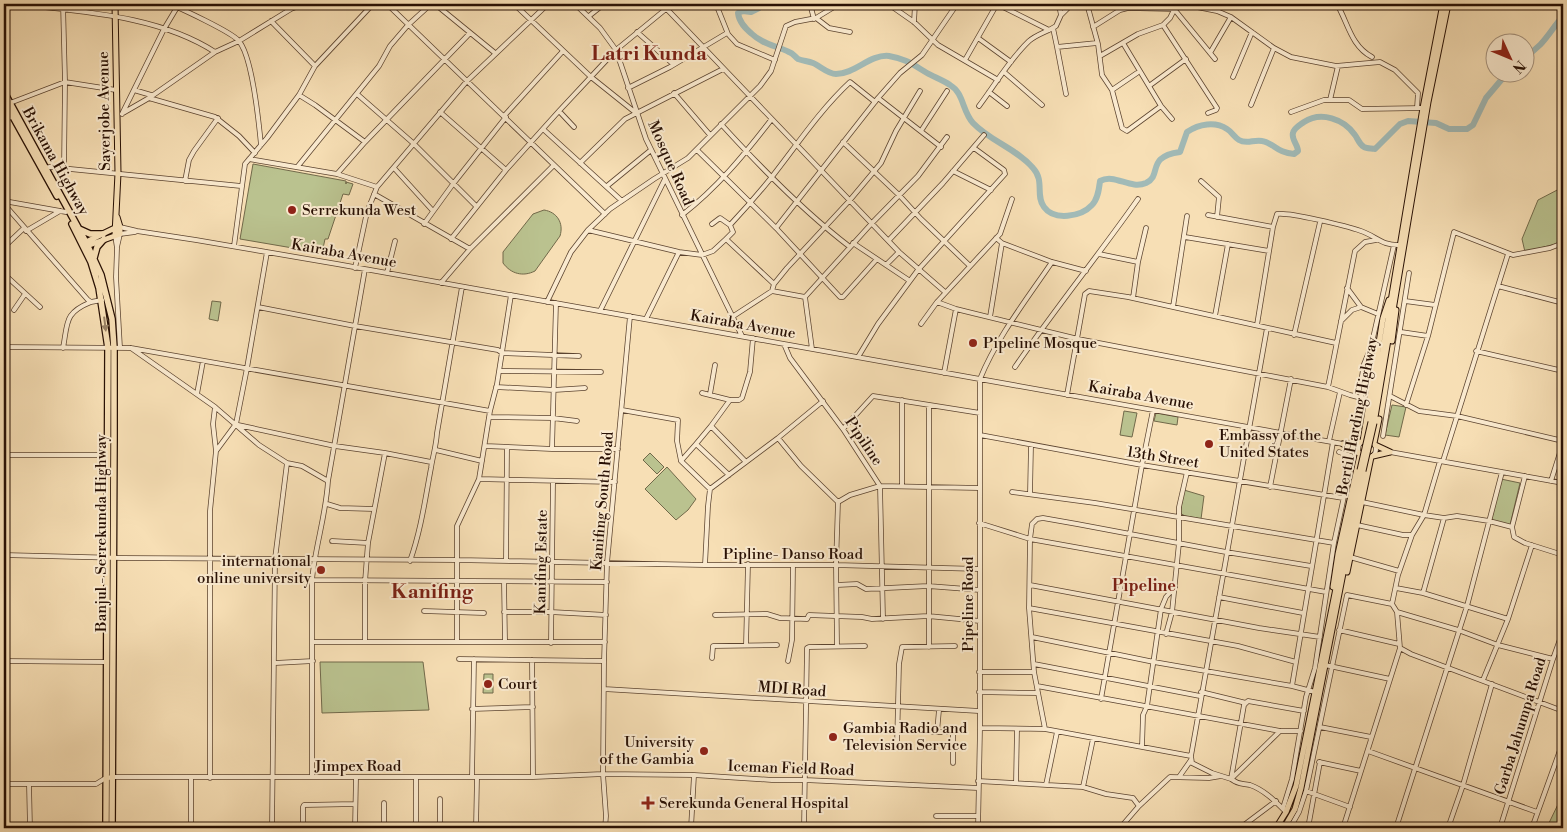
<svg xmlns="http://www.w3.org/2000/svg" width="1567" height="832" viewBox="0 0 1567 832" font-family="'Libre Bodoni',serif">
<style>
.green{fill:#bac28f;stroke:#71694a}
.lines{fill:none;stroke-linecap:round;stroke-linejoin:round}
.river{stroke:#a1bab7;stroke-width:6}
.minor-casing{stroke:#5c4430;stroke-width:5.5}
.major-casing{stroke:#281004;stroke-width:7}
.highway-casing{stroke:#281004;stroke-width:8}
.minor{stroke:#faeacf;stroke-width:4}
.major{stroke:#f7dfb5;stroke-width:5}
.highway{stroke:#f7dfb5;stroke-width:5.5}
.major-bridge-casing{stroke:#281004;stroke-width:7;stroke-linecap:butt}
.major-bridge{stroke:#f7dfb5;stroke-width:5}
.oneway{fill:#9a8265}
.poi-dot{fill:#8f2418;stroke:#faeacf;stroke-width:2}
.labels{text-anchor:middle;stroke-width:4;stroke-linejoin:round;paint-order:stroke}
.street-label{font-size:15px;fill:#281004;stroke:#faeacf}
.poi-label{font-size:15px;fill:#281004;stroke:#faeacf;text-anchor:start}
.neighbourhood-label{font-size:16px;font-weight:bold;fill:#7a1f14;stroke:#faeacf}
.district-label{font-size:20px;font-weight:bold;fill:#7a1f14;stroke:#faeacf}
</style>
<rect width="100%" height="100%" fill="#f7dfb5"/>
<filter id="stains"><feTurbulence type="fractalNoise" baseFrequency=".004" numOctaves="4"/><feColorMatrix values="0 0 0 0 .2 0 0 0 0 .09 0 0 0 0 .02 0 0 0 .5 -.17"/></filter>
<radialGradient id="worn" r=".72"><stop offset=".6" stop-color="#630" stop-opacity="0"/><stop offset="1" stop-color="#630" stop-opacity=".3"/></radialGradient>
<!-- green -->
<path class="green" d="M253 164 346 181V184V182L353 184 349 195 343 194 328 239H325L322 253 240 239Z
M1563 187V242L1525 252 1522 239 1538 200Z
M544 210C557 212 564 223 560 236L535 271C523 277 511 274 503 263V252L533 214Z
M212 301 221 302 218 321 209 319Z
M1392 405 1406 407 1399 437 1385 435Z
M1124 411 1137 413 1132 437 1120 435Z
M1156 413 1178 417 1177 425 1154 421Z
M650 453 664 467 657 474 643 460Z
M667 467 696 499 688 510 676 520 645 489Z
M1501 479 1520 483 1510 525 1491 521Z
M1184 490 1204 496 1201 519 1185 516 1180 513Z
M320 662H423L429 710 322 713Z
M484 674H493V693H483Z
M1562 796 1563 828H1555L1548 825Z"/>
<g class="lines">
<!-- river -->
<path class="river" d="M761 4 759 8 751 12 743 11 738 13C739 22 745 28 752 34 762 44 777 46 789 52 793 53 795 57 798 59 803 61 808 61 813 63 820 66 828 74 836 74 855 74 870 54 889 56 906 59 912 64 927 73 934 77 943 80 950 85 964 93 962 111 973 123 990 141 1017 149 1033 168 1045 181 1035 195 1044 207 1054 221 1081 217 1092 205 1098 199 1099 189 1100 181 1115 173 1130 190 1146 183 1163 175 1145 157 1180 152L1187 132C1199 124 1215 121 1227 129 1232 132 1234 137 1239 140 1247 145 1254 139 1262 141 1274 143 1277 153 1294 154L1298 151C1298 145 1291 139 1293 133 1294 128 1300 125 1304 122 1321 111 1344 119 1355 135 1358 139 1359 144 1364 147 1367 149 1372 148 1375 149L1400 124 1408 121 1436 123 1449 129H1467L1473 125 1486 98 1508 72
M1524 57C1544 46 1549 32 1563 16"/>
<defs>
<path id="minor" d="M16 4C81 12 158 15 215 52L239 41 291 9 304 4
M63 4 65 82 64 168
M170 4C184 10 229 31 238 40 252 54 259 124 261 145
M284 4 291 9
M387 4 605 214
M435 4 495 53
M514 4 591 77 636 113
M575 4 600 28 616 50 646 139 742 336
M662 4 899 252 945 292
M716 4 728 34
M810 4 814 19
M997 4 1049 30
M1087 4 1098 44 1102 75 1112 90 1122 128 1127 131 1161 106
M1182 4 1217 11 1231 17 1274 48 1291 57 1336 66 1380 62 1395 70 1418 93 1417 108
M1337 4C1348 23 1351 46 1372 57
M894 8 914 22 938 45 998 80
M1061 15 1060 10 1062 4
M589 16 604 4
M816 18 829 28 850 32
M271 21 315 66
M914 22 915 4
M1163 25 1217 108 1216 110 1208 113
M1093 27 1120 10 1128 8 1174 9 1215 59
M1053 28 1057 47
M637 32 673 64
M978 38 1011 62
M1123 43 1161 106 1172 119
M1210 53 1231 17
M1100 56 1138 34 1163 25 1170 18 1177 4
M965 60 997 4
M1004 72 1042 105
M1233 77 1252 32
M1149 86 1186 59
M628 88 670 67 727 33 737 44 775 60
M134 90 151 95
M1112 90 1137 73
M989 92 1007 106
M674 93 710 135
M357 94 413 143 476 206
M1066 94 1057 47 1097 43
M299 95 315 105 365 142
M149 98 215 117 239 136 255 153
M878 98 941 147
M1330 100 1338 66
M10 103 65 82 116 90
M1251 105 1274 48
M979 106C995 85 1009 60 1029 41 1037 34 1047 32 1056 26L1061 15 1072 4
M559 111 574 127
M440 112 506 170
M1291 112 1324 100H1349L1362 109 1423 108
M123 113 149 98 215 52
M122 114 164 29 179 4
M504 116 563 51
M4 121 12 116
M721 124C761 168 803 211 850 247
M543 129 622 201
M921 131 947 91
M843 142 900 196 921 219 970 266
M697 150 776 228 840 297H843L877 259
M249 159 337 174 377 187
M580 163 625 119 723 69
M298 166 379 66 390 46 408 25 431 4
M44 168 50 167 241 186
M394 168 433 211
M953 171 991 190
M337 174 365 142 470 33
M185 181 189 160 194 151 218 118
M1201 181 1219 197 1217 217
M607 186 651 150
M374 194 470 249
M1012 199 1000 234 937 302 956 309 1078 339 1328 387 1350 395 1369 400
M4 201 66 212
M4 204 88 300 91 302 102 300
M682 215C717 188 744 155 771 120
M1208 215 1273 227
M424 224 453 184 506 117
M712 224 720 218 730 225
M120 227 137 231 196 240 337 264 1343 444
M776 228 878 98 900 73 922 55 957 4
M588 230 679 252 702 255 713 251 726 239 774 284
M26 231 60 211
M115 235 117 248 116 277 120 348
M1185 237 1269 251
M451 239 506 170 559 111 616 50 672 4
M726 239 733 232 730 225C744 210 758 194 771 178 797 145 819 111 850 82L875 102
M889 240 943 183 984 135
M853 243 910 281
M1002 243 1052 262 1086 271
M234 246 245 164 267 138 299 95 315 66 373 4
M4 247 24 228
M117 247 120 234 135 232
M1099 254 1138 262
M886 265 899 252
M355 268 367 212 377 187 467 81 548 4
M387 273 395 241
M4 274 40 307
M441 283 470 249 554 165
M1498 286 1563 303
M1347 288 1361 307 1378 314
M772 291 805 297
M805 297 872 223 918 176 947 137
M805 297 812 349
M1133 298 1138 262 1146 228
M1405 301 1435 305
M547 302 571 252 588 230 610 209 654 179 688 158 760 86 771 71 786 26 795 22 816 18 839 4
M258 307 355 326 498 350 502 353 579 356
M1173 307 1187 216
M14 310 25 294
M600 311 665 179
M1215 316 1228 244
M732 317 772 291 774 284 787 268 850 200 881 163 896 131 920 91
M990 317 1002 243 996 238
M646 319 679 252
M1341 321 1352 310 1361 307
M921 324 937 302
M1257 325 1273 227 1277 214C1289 212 1347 226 1361 231 1376 236 1382 246 1400 245
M1401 332 1428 336
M1294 335 1320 222
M784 344 790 358 843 429 880 486 883 619
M4 347 131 348 490 411
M63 348C68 322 64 313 91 302
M131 348 215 407 259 445 287 463 275 559 272 828
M1476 351 1563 371
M858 357 878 324 918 270 1005 174 1004 170 974 148
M1015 367C1054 310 1098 256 1138 199
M499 371 601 372
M944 373 956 309
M496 387 554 390 585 388
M1328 387 1355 251 1365 242 1376 240
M702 393 730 400
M197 394 203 361
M710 394 715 365
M1067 395 1085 294 1089 291 1128 297 1336 343
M1390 396 1419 411 1457 416 1563 441
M1362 398 1360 388 1364 364 1371 347 1394 245
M902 400V486
M1406 405 1428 336 1454 232 1513 255 1550 248 1563 243
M215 407 213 424 216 451
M622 410 678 420 677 441 681 461
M490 417 553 418 577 421
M238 425 335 446 385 453 431 462
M711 426 730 400H739L742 398 750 372 753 338
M843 429 873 396 980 413
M980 435 1142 465 1343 498
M1383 436 1409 273
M778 438 801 466 838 502 836 565 837 646
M1358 449a9 9 0 1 1 18 0a9 9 0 1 1-18 0Z
M1329 441 1340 392
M696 444 711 426 746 462
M485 446 552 449H618
M552 449 556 303
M436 450 482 461
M1390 452 1563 483
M4 455H108
M1440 461 1424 515 1412 535 1398 575 1392 604 1397 612 1400 648 1411 654 1563 711
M1443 461 1508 254
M287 463 302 466 328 481
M1525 476 1512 527 1514 537 1525 543 1563 555
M479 479 615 482
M1551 481 1563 443
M1270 487 1291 379
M710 489 681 461 696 444 729 475
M1012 492 1095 503 1334 543
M1030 494 1031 445
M838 502 850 495 880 486 979 488
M1362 502 1424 515 1444 518 1457 516 1489 521 1512 527
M327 504 340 508 374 509
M979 523 1030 539 1326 592
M1357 525 1403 535H1412
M332 541 368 543
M4 555 121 558 458 560 705 565H836L979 569
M1350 557 1399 571
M410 561C421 530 425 500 431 468 433 455 436 447 437 433L462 287
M506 561 507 447
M705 565 708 506 710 489 778 438 823 401
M312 580 607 582
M504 582 505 641
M837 585 857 584 866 589 928 586 980 590
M1030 585 1259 628 1320 637
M1396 588 1423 593 1508 619
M1423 593 1444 518
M1219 597 1303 613
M1029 608 1238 646 1296 662
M424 611 484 613
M504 612H551L606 615
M1397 612 1458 630 1498 645 1553 659
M715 615 767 614 780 618 807 619 809 615 862 617 872 619 928 616 980 621
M1339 630 1399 644
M1166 634 1172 612 1179 543V507L1187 472
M1032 637 1154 662 1292 686 1315 692
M313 642H605
M365 642V582L368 543 385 453
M457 642V526L479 479 490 411 497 384 511 295
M551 643 553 482
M746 645 748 564
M929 647V405
M712 658 713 646 777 645
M459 659 604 661
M532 660 533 777
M4 661 106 662
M788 661 792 640 793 565
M275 663 313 661
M1034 664 1200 696
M1325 665 1390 679
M979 672H1034
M1483 680 1508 619 1532 545
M1037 686 1280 731H1301
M1292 686 1333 442
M604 689 979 711
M979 692 1038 693
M1201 692 1246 703
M1101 699 1142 465 1153 410
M472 709 533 707
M1320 727 1371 737
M980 728 1045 729 1191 756 1267 328
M1045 729 1034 672 1029 608 1030 539 1032 524 1037 519 1043 518 1077 524 1226 552 1311 566
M925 732H953V763
M937 732 939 710
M897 745 899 664 902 647 955 646
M1142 747 1143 715 1147 706 1161 609 1166 597 1175 587
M1368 751 1537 812
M1191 756 1192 763 1212 773 1231 779 1280 731
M1319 762 1361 771
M191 777V828
M312 777V580C315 547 326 515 328 481L365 269
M472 777 474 659
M1179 777 1191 760
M210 778V511L216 451 236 424 247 368 267 252
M978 781 1083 787 1106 794 1133 798 1139 806 1170 777 1209 778 1221 776
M1016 783 1017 729
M4 784H96L104 779 112 777H533L603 774 694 775 772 780H805L978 788
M29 784 30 828
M1046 785 1057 732
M1083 787 1093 739
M1306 791 1350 807
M384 803V828
M1283 808 1292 779 1306 697 1315 668 1334 543 1351 464V456L1339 452
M1284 810C1274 800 1264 790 1250 785 1241 783 1239 785 1231 779L1244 705 1248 701 1304 711
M936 816H978
M303 828V807L304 805 355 804
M355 828 356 777
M416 828V777
M440 828V799
M476 828 477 777
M605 828 606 816 603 774 604 661 607 563 630 316
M691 828 694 775
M804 828 807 648 809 647 865 646
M978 828 980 728V379C997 337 1027 299 1052 262
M1120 828 1139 806
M1240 828 1276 801
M1290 828 1299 812 1306 791 1347 595 1392 604
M1308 828 1320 762
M1343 828 1400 648
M1396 828 1467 606 1502 472
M1448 828 1463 785 1492 684
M1500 828 1553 659 1563 631
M1532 828 1563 742"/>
<path id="major" d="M115 235 118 173 115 4
M84 243 117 227
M84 247 120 234V227L117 217
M1392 341 1396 310
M1371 422 1423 108 1443 4
M1374 423 1428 102 1448 4
M1363 441 1383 318 1389 300
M1374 443 1379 419
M1343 444 1359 453
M1344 444 1361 442
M1375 445 1390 452
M1373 456 1390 452
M1347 572 1371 457
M1333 587 1338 554 1360 455
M1276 828 1286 812 1296 786 1360 470
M1284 828 1295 809 1301 788 1363 471"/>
<path id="highway" d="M4 92 86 242 101 275 112 319 114 348V439L112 828
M7 106 57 196
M72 224 91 262 99 288 108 348 106 828
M79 229 90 234H103
M94 258 97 247 104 239"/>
</defs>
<!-- minor casing -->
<use href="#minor" class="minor-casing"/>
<!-- major casing -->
<use href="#major" class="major-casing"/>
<!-- highway casing -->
<use href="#highway" class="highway-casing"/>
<!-- minor -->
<use href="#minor" class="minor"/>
<!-- major -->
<use href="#major" class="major"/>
<!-- highway -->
<use href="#highway" class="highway"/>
<defs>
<path id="major-bridge" d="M1360 470 1371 422
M1363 471 1374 423"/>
</defs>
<!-- major-bridge casing -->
<use href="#major-bridge" class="major-bridge-casing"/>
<!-- major-bridge -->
<use href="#major-bridge" class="major-bridge"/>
</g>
<!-- one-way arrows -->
<defs><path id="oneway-solid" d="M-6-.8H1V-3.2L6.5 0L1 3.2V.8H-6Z" transform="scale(1.25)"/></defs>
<use class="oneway" href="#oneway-solid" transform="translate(105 324) rotate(83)"/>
<!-- markers -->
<g class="poi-dot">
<circle cx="292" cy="210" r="5"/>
<circle cx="973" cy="343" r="5"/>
<circle cx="1209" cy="444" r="5"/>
<circle cx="321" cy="570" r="5"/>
<circle cx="488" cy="684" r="5"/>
<circle cx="833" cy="737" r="5"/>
<circle cx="704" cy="751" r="5"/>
<path d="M645.5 795.5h5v5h5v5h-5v5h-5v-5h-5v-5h5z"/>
</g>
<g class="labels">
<!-- street labels -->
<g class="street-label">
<text transform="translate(104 111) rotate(-91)" y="5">Sayerjobe Avenue</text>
<text transform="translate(56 161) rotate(61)" y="5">Brikama Highway</text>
<text transform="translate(671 163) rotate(66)" y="5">Mosque Road</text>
<text transform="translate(344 253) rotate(10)" y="5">Kairaba Avenue</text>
<text transform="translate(743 324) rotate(10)" y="5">Kairaba Avenue</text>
<text transform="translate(1141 395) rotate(10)" y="5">Kairaba Avenue</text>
<text transform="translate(1357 416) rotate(-79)" y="5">Bertil Harding Highway</text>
<text transform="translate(864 441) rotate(56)" y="5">Pipiline</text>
<text transform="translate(1163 457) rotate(9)" y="5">13th Street</text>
<text transform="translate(602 501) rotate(-85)" y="5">Kanifing South Road</text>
<text transform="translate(101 533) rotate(-90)" y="5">Banjul - Serrekunda Highway</text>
<text x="793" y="559">Pipline- Danso Road</text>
<text transform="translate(541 562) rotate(-89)" y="5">Kanifing Estate</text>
<text transform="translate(968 604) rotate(-90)" y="5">Pipeline Road</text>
<text transform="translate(792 689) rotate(4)" y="5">MDI Road</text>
<text transform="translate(1520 726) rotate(-73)" y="5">Garba Jahumpa Road</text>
<text x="358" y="771">Jimpex Road</text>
<text transform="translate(791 768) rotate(2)" y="5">Iceman Field Road</text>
</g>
<!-- poi labels -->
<g class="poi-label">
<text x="302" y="215">Serrekunda West</text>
<text x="983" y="348">Pipeline Mosque</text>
<text x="1219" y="440">Embassy of the<tspan x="1219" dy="17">United States</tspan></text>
<text x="311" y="566" text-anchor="end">international<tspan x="311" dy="17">online university</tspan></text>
<text x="498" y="689">Court</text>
<text x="843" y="733">Gambia Radio and<tspan x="843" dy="17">Television Service</tspan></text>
<text x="694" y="747" text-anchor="end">University<tspan x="694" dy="17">of the Gambia</tspan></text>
<text x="659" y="808">Serekunda General Hospital</text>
</g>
<!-- neighbourhood labels -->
<g class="neighbourhood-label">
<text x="1144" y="591">Pipeline</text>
</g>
<!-- district labels -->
<g class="district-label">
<text x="649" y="60">Latri Kunda</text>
<text x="432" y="598">Kanifing</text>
</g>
</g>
<!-- margin -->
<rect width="1567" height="832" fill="none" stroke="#f7dfb5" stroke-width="20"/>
<rect x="5" y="5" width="1557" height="822" fill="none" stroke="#281004" stroke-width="2.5"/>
<rect x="10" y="10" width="1547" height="812" fill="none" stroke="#281004"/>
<!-- north arrow -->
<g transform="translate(1510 58) rotate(134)"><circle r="24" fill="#faeacf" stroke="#a6937e"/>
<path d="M0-4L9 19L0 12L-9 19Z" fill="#8f2418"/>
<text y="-8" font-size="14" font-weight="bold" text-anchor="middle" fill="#281004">N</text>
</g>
<rect width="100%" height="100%" filter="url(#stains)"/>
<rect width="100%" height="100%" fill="url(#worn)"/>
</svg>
